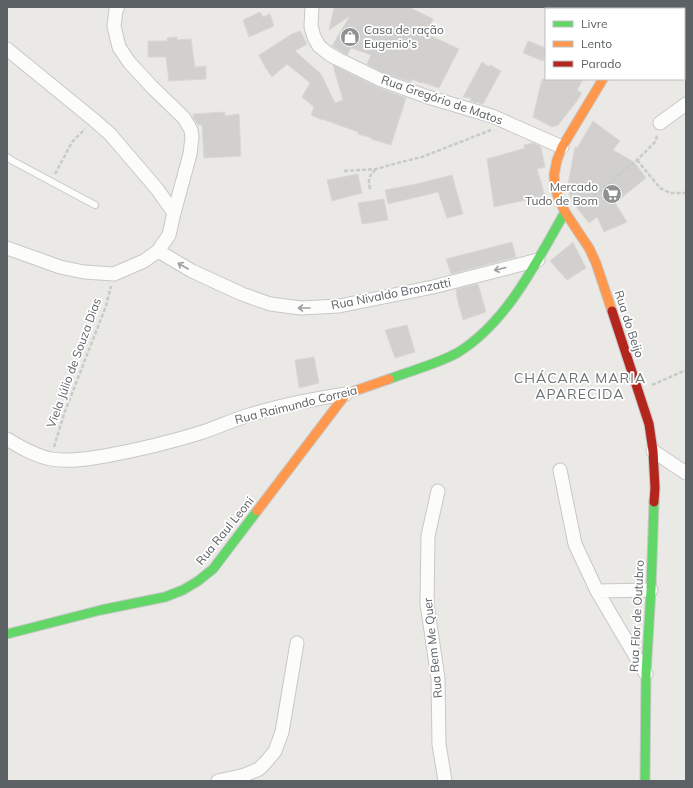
<svg xmlns="http://www.w3.org/2000/svg" width="693" height="788" viewBox="0 0 693 788" font-family="Mulish,sans-serif">
<style>
.building{fill:#d2d0ce;stroke:#dad8d5}
.lines{fill:none;stroke-linecap:round;stroke-linejoin:round}
.lane-casing{stroke:#c7c8c8;stroke-width:8}
.street-casing{stroke:#c7c8c8;stroke-width:15}
.fast-casing{stroke:#c7c8c7;stroke-width:11}
.slow-casing{stroke:#c7c8c7;stroke-width:11}
.jam-casing{stroke:#c7c8c7;stroke-width:11}
.path{stroke:#c6ccc8;stroke-width:2.5;stroke-dasharray:4 2;stroke-linecap:butt}
.lane{stroke:#fcfcfb;stroke-width:6}
.street{stroke:#fcfcfb;stroke-width:13}
.fast{stroke:#63d668;stroke-width:9}
.slow{stroke:#ff974d;stroke-width:9}
.jam{stroke:#b3261e;stroke-width:9}
.oneway{stroke:#9b9fa0}
.labels{text-anchor:middle;stroke-width:3.5;stroke-linejoin:round;paint-order:stroke}
.poi-label{font-size:12px;fill:#5b6164;stroke:#fff;text-anchor:start}
.street-label{font-size:12px;fill:#5b6164;stroke:#fff}
.quarter-label{font-size:14px;letter-spacing:1px;fill:#6c7376;stroke:#fff}
</style>
<rect width="100%" height="100%" fill="#ebe9e6"/>
<!-- building -->
<path class="building" d="M334 7H409L433 19 427 34 459 49 439 88 421 82V83L412 79 411 82 384 73 367 64 371 55 351 48 347 55 334 47 332 46 350 16 329 30Z
M260 12 263 17 270 14 274 26 249 37 243 20Z
M300 31 307 44 295 51 321 74 335 103 343 100 333 65 377 87 406 98 391 145 371 139 372 138 358 134V132L322 119V120L311 115 314 107 302 97 310 83 287 64 272 77 265 67 259 55 292 34Z
M177 37V40L191 39 195 67 206 66V79L169 81 166 57H148V41H167V38Z
M528 41 546 48V54L543 61 523 53Z
M482 62 489 67 490 65 501 71 483 104 470 101 471 98 463 97Z
M542 79H583L577 90 582 93 577 101 558 125 552 127 533 117Z
M225 112V116L239 114 241 156 204 158 202 125H198L193 117V114Z
M593 121 620 141 613 150 634 162 646 178 615 203 627 222 604 232 597 217 589 223 573 203 567 189 575 147 577 148Z
M533 143 540 146 541 148 545 167 537 169 545 196 494 207 487 159 525 148 524 145Z
M358 174 362 193 332 201 327 180Z
M452 175 463 214 447 218 438 192 388 204 385 190 421 183H420Z
M384 199 388 220 362 224 358 203Z
M512 242 516 257 451 274 446 259Z
M573 242 586 268 567 280 550 261Z
M478 284 486 312 463 320 456 294H457L456 289Z
M407 325 415 352 395 358 385 330Z
M314 357 319 383 299 388 295 360Z"/>
<g class="lines">
<defs>
<path id="lane" d="M7 157 11 160 95 205"/>
<path id="street" d="M312 7 311 26 314 37 319 46 329 54 336 58 381 80 428 97 492 116 562 147
M7 49 94 120 110 134 157 189 174 213
M660 123 686 104
M7 248 60 267 84 272 114 274 144 261 158 251 169 235 174 213 190 154 192 137 191 130 184 118 152 87 129 62 119 47 114 26 116 10 118 7
M158 251 192 271 242 294 270 304 301 308 339 306 433 287 538 260
M7 439C20 447 35 456 51 459 69 462 88 459 105 456 138 450 171 442 203 432 217 427 231 421 246 416 278 406 312 399 346 394
M653 451 686 473
M560 470 575 544 597 591 646 674
M438 491 428 536 427 604 438 678 439 744 445 781
M597 591 651 590
M218 781 245 775 259 769 266 762 275 751 282 732 297 643"/>
<path id="fast" d="M628 9 629 7
M389 379C410 371 437 364 457 353 507 323 537 261 565 212
M7 634 101 610 165 597 183 590 198 581 213 569 257 511
M645 781 646 674 651 590 654 502"/>
<path id="slow" d="M603 79 562 147 557 160 554 175 555 187 558 197 565 212 589 248 596 263 612 311
M257 511 346 394 389 379"/>
<path id="jam" d="M612 311 649 424 653 451 655 488 654 502"/>
</defs>
<!-- lane casing -->
<use href="#lane" class="lane-casing"/>
<!-- street casing -->
<use href="#street" class="street-casing"/>
<!-- fast casing -->
<use href="#fast" class="fast-casing"/>
<!-- slow casing -->
<use href="#slow" class="slow-casing"/>
<!-- jam casing -->
<use href="#jam" class="jam-casing"/>
<!-- path -->
<path class="path" d="M637 160 660 188 670 193H686
M344 171 376 169 401 162 422 157 491 130
M55 174 72 142 85 129
M370 189C368 179 368 177 376 169
M580 207 637 160 656 141 657 135
M652 385 686 370
M54 447 64 414 106 306 111 286"/>
<!-- lane -->
<use href="#lane" class="lane"/>
<!-- street -->
<use href="#street" class="street"/>
<!-- fast -->
<use href="#fast" class="fast"/>
<!-- slow -->
<use href="#slow" class="slow"/>
<!-- jam -->
<use href="#jam" class="jam"/>
</g>
<!-- one-way arrows -->
<defs><path id="oneway-shaft" d="M-6 0H5M1.5-3L5.5 0L1.5 3" fill="none" stroke-width="1.6" stroke-linecap="round" stroke-linejoin="round"/></defs>
<g class="oneway">
<use href="#oneway-shaft" transform="translate(183 266) rotate(-150)"/>
<use href="#oneway-shaft" transform="translate(500 269) rotate(166)"/>
<use href="#oneway-shaft" transform="translate(304 308) rotate(180)"/>
</g>
<!-- icons -->
<defs>
<symbol id="shop-disc" viewBox="-11 -11 22 22"><circle r="9.5" fill="#8d9192" stroke="#fff"/><path d="M-5-2.5h2.3a2.7 3.5 0 0 1 5.4 0H5L5.5 6h-11ZM-1.5-2.5h3a1.5 2.3 0 0 0-3 0Z" fill="#fff"/></symbol>
<symbol id="supermarket-disc" viewBox="-11 -11 22 22"><circle r="9.5" fill="#8d9192" stroke="#fff"/><path d="M-6-5.5h2.5l.6 2H6L4.5 2H-2.5L-4.4-4H-6ZM-1.5 3.2a1.3 1.3 0 1 0 .1 0ZM3 3.2a1.3 1.3 0 1 0 .1 0Z" fill="#fff"/></symbol>
</defs>
<g fill-rule="evenodd">
<use href="#shop-disc" x="339" y="26" width="22" height="22"/>
<use href="#supermarket-disc" x="601" y="183" width="22" height="22"/>
</g>
<g class="labels">
<!-- poi labels -->
<g class="poi-label">
<text x="364" y="34">Casa de ração<tspan x="364" dy="14">Eugenio's</tspan></text>
<text x="598" y="191" text-anchor="end">Mercado<tspan x="598" dy="14">Tudo de Bom</tspan></text>
</g>
<!-- street labels -->
<g class="street-label">
<text transform="translate(442 100) rotate(19)" y="4">Rua Gregório de Matos</text>
<text transform="translate(391 294) rotate(-11)" y="4">Rua Nivaldo Bronzatti</text>
<text transform="translate(629 324) rotate(72)" y="4">Rua do Beijo</text>
<text transform="translate(74 363) rotate(-70)" y="4">Viela Júlio de Souza Dias</text>
<text transform="translate(296 405) rotate(-14)" y="4">Rua Raimundo Correia</text>
<text transform="translate(225 531) rotate(-51)" y="4">Rua Raul Leoni</text>
<text transform="translate(637 616) rotate(-87)" y="4">Rua Flor de Outubro</text>
<text transform="translate(433 648) rotate(-96)" y="4">Rua Bem Me Quer</text>
</g>
<!-- quarter labels -->
<g class="quarter-label">
<text x="580" y="383">CHÁCARA MARIA<tspan x="580" dy="16">APARECIDA</tspan></text>
</g>
</g>
<!-- border -->
<rect width="693" height="788" fill="none" stroke="#5b6164" stroke-width="16"/>
<!-- legend -->
<rect x="545" y="8" width="140" height="72" fill="#ffffff" stroke="#bdc0c1"/>
<rect x="553" y="21" width="20" height="6" fill="#63d668" stroke="#bdc0c1"/>
<text x="581" y="28" font-size="12" fill="#5b6164">Livre</text>
<rect x="553" y="41" width="20" height="6" fill="#ff974d" stroke="#bdc0c1"/>
<text x="581" y="48" font-size="12" fill="#5b6164">Lento</text>
<rect x="553" y="61" width="20" height="6" fill="#b3261e" stroke="#bdc0c1"/>
<text x="581" y="68" font-size="12" fill="#5b6164">Parado</text>
</svg>
